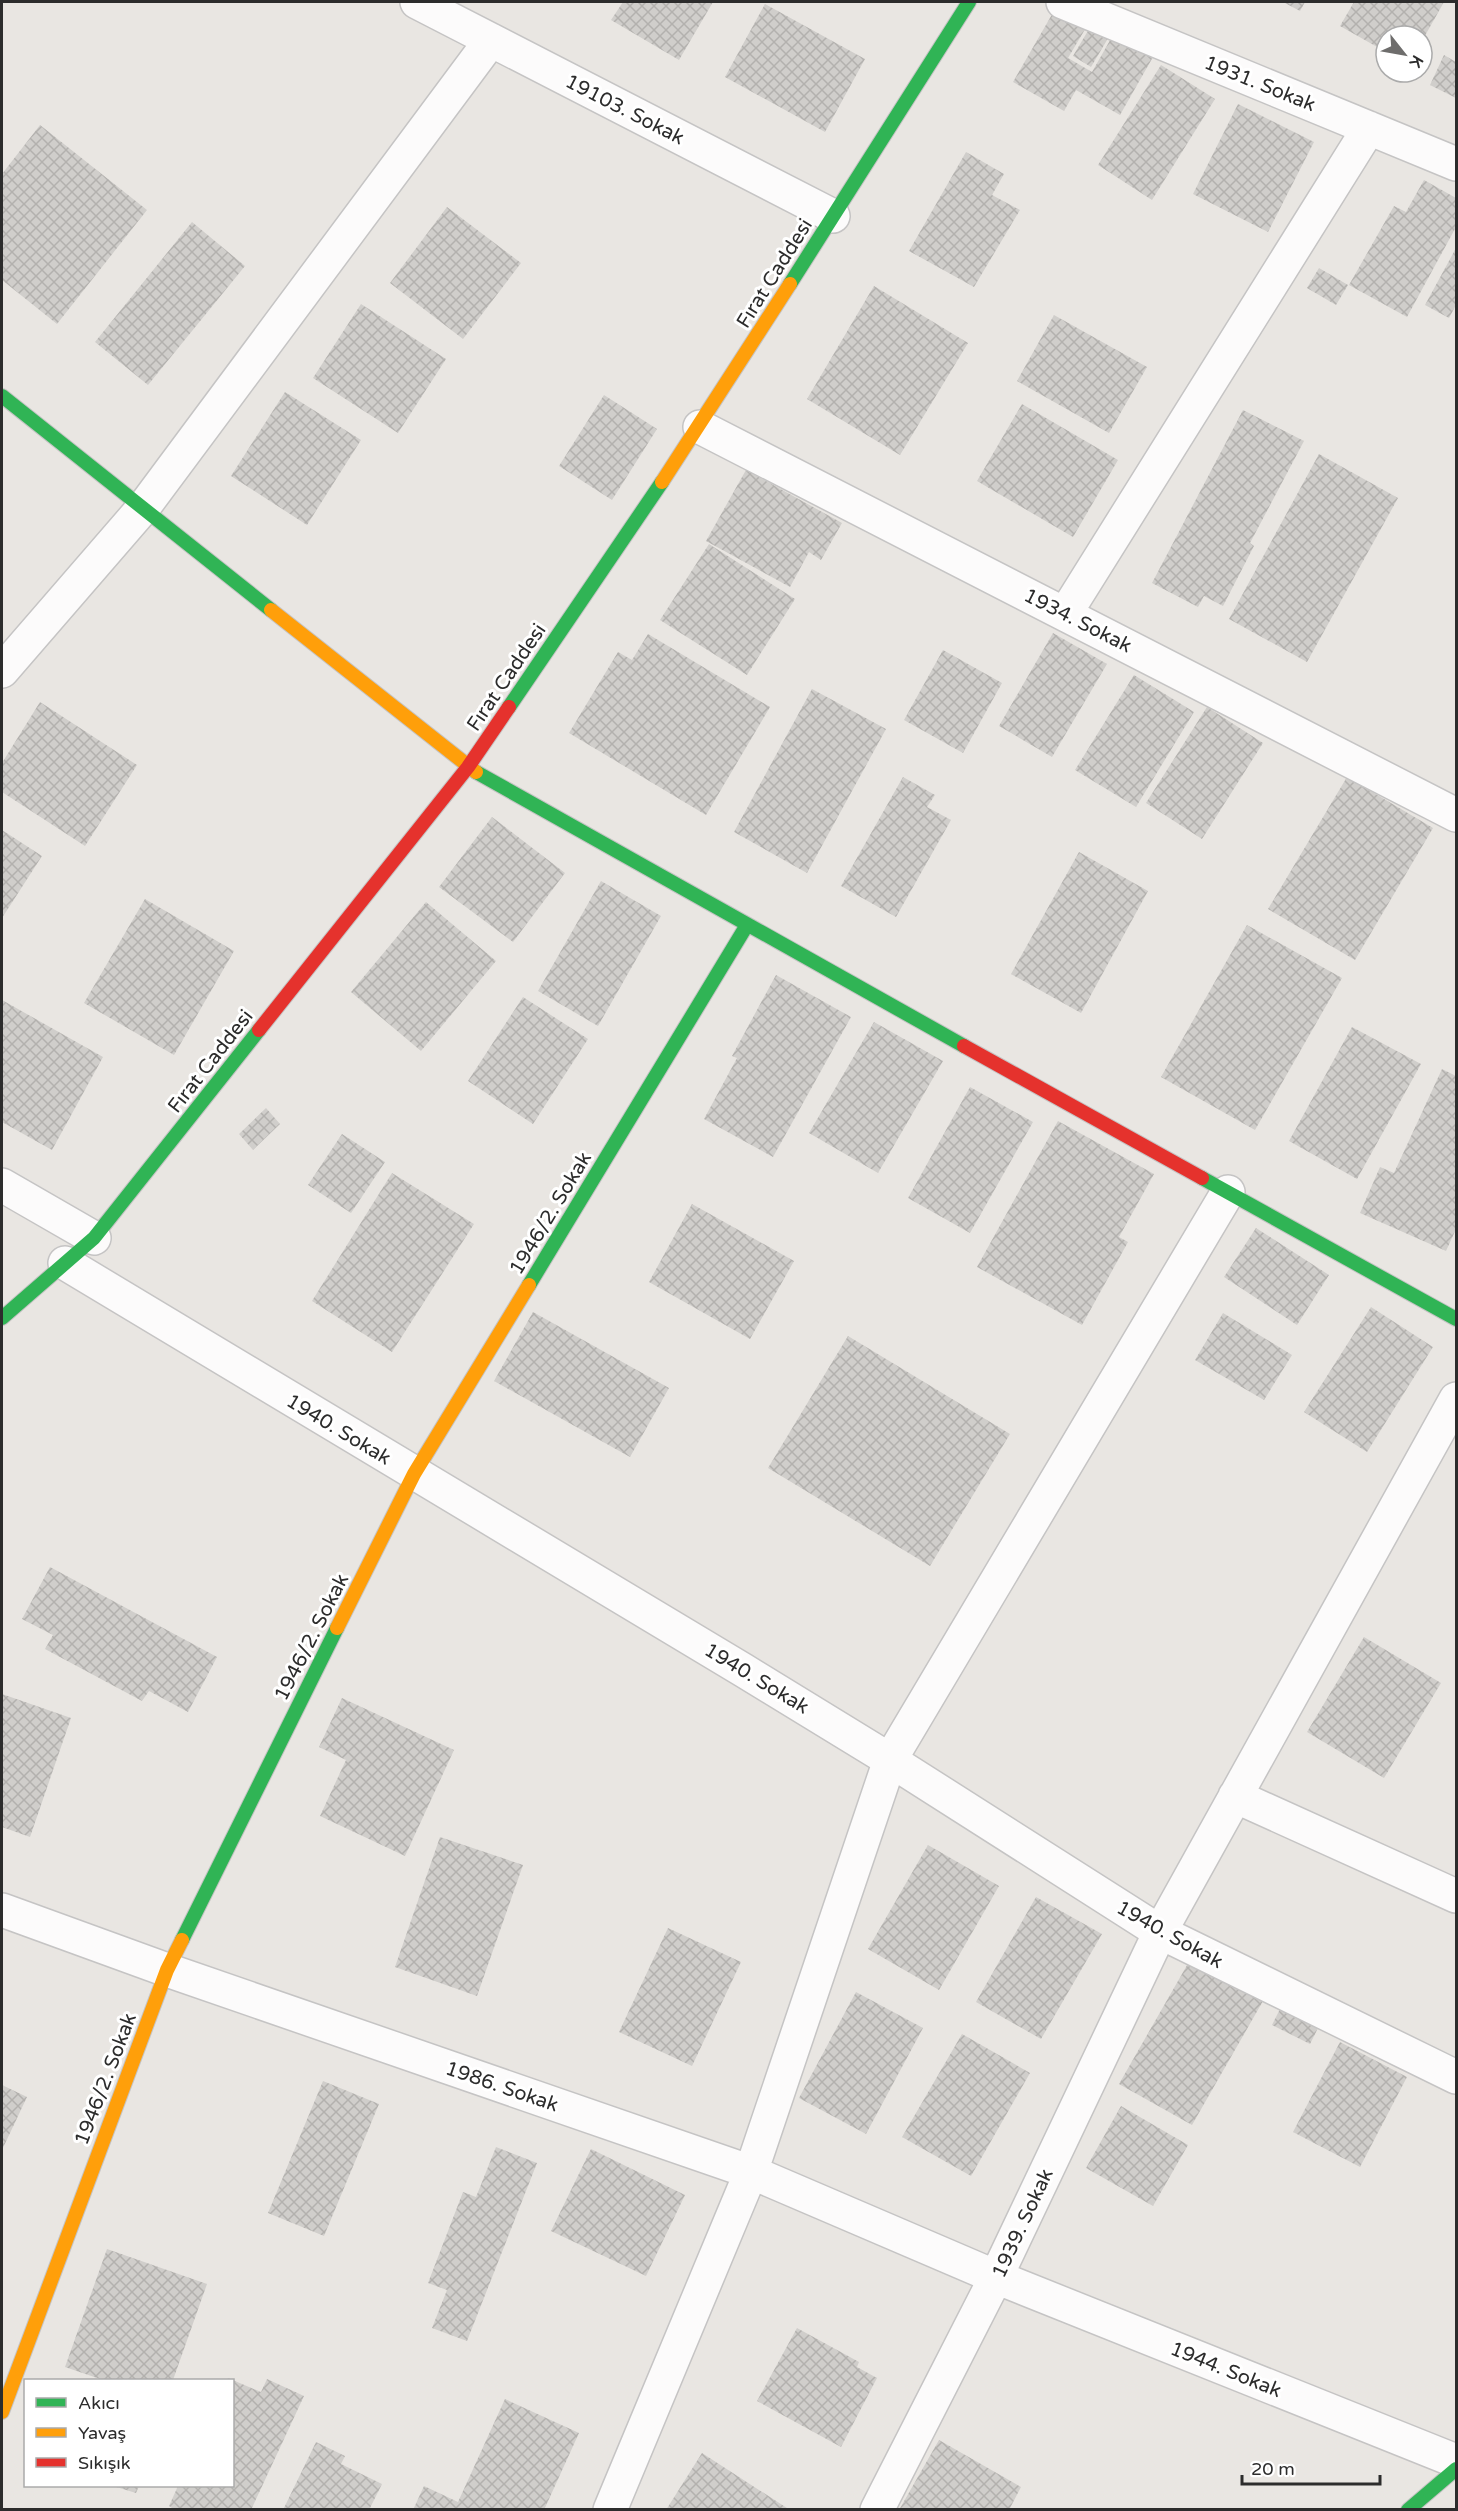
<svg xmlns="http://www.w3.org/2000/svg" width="1458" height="2511" viewBox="0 0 1458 2511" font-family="'Varela Round',sans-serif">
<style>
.building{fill:url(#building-cross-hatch)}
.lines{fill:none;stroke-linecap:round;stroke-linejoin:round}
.street-casing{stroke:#c5c4c4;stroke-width:36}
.fast-casing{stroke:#c5c4c4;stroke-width:16}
.slow-casing{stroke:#c5c4c4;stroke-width:16}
.jam-casing{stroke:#c5c4c4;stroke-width:16}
.street{stroke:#fcfbfb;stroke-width:33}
.fast{stroke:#30b455;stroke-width:14}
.slow{stroke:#ff9f0a;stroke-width:14}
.jam{stroke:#e5322d;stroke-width:14}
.labels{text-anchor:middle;stroke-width:6;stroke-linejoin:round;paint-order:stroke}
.street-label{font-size:20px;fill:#2c2c2c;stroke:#fff}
</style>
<defs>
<pattern id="building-cross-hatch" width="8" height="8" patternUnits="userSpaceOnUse" patternTransform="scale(1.5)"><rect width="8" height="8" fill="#d0cecb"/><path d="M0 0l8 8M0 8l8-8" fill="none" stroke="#b3b1ae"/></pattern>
</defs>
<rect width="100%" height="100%" fill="#e9e6e2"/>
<!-- building -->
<path class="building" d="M623 2H713L679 60 611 20Z
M1283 2H1305L1300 11Z
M1354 2H1444L1422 41V36H1386V52L1340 26Z
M765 4 865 59 825 132 725 77Z
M1058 4 1090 21 1068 58 1092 72 1113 35 1153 57 1120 115 1076 90 1064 111 1013 82Z
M1092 24 1110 35 1091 67 1073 56Z
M1444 55 1456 62V98L1430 85Z
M1161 65 1215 99 1152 200 1098 165Z
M1238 104 1314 142 1268 232 1193 194Z
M40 125 147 210 57 324 2 280V174Z
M966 152 1004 174 992 195 1020 210 974 287 909 251Z
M1424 180 1456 198V227L1407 317 1349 285 1394 206 1406 212Z
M447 207 521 263 463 339 390 283Z
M192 222 245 266 148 385 95 342Z
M1456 248V305L1449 318 1425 305Z
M1319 268 1348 285 1336 305 1307 288Z
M874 286 968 343 900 455 807 399Z
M361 304 446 359 398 433 313 378Z
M1054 315 1147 367 1109 433 1017 381Z
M285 392 361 440 307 525 231 476Z
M604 395 657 429 612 500 559 466Z
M1022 404 1118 460 1073 537 977 481Z
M1243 410 1304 441 1250 543 1254 546 1223 606 1204 596 1198 607 1152 583Z
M1319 454 1398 498 1307 662 1229 619Z
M746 470 842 523 821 560 809 552 790 587 706 541Z
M709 544 795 599 747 675 660 620Z
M1053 633 1107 664 1052 757 999 726Z
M648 634 770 707 706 815 569 733 618 652 632 660Z
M943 650 1002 683 963 753 904 720Z
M1134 675 1194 712 1136 807 1075 770Z
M812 689 886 729 807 873 734 832Z
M40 702 137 765 85 846 2 792V763Z
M1207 707 1263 743 1202 839 1146 803Z
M903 777 935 795 927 807 951 820 896 917 841 886Z
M1347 777 1433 828 1355 960 1268 909Z
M492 817 565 873 513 942 439 887Z
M2 830 42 856 2 918Z
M1079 852 1148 891 1081 1013 1011 974Z
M601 881 661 916 598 1026 538 991Z
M145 899 234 951 174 1055 84 1003Z
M426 902 496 961 421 1051 351 992Z
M1247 925 1342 978 1255 1130 1161 1077Z
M776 975 851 1017 773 1157 704 1119 737 1058 732 1056Z
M523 997 588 1039 533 1124 468 1081Z
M2 1000 103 1057 52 1150 2 1122Z
M874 1022 943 1061 878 1173 809 1133Z
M1352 1027 1421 1064 1357 1179 1289 1141Z
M1442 1069 1456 1076V1229L1446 1251 1360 1213 1380 1167 1394 1173Z
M970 1087 1033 1122 970 1233 908 1198Z
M266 1108 280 1124 253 1150 239 1134Z
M1058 1121 1154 1174 1119 1237 1128 1242 1082 1325 977 1267Z
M342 1134 385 1162 351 1213 308 1185Z
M392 1173 474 1224 392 1352 312 1301Z
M692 1204 794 1261 750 1339 649 1282Z
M1256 1228 1329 1275 1297 1325 1224 1277Z
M1371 1307 1433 1347 1367 1452 1304 1412Z
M533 1312 669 1388 630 1457 494 1381Z
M1223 1313 1292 1355 1264 1400 1195 1360Z
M848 1336 1010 1434 930 1566 768 1468Z
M50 1567 217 1657 188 1712 149 1691 142 1701 45 1649 53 1635 22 1619Z
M1364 1637 1441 1683 1384 1778 1307 1732Z
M2 1694 71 1718 30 1837 2 1827Z
M342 1698 454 1750 405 1856 320 1816 346 1760 319 1747Z
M440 1837 523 1865 477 1996 395 1967Z
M928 1845 999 1886 939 1990 868 1949Z
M1036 1897 1102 1934 1041 2039 976 2002Z
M668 1928 741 1962 692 2066 619 2032Z
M1190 1960 1263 2001 1192 2125 1119 2084Z
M856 1992 923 2028 866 2134 799 2098Z
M1283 2003 1321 2022 1310 2044 1272 2025Z
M962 2034 1030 2073 971 2176 902 2137Z
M1340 2042 1407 2077 1360 2167 1293 2132Z
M323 2081 379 2104 324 2236 268 2213Z
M2 2085 27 2097 2 2150Z
M1121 2106 1188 2145 1153 2206 1086 2168Z
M496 2147 537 2163 467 2341 432 2328 447 2290 428 2283 463 2192 476 2197Z
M591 2149 685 2195 646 2276 551 2231Z
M107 2249 207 2284 173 2380H103L65 2367Z
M797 2328 859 2362 857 2367 877 2378 841 2447 757 2401Z
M228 2378 261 2392 267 2379 304 2396 251 2510H175L169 2506 178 2486H232V2380H227Z
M505 2399 579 2433 544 2510H413L424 2486 458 2502Z
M939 2440 1021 2487 1009 2510H899Z
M316 2442 345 2456 341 2464 382 2484 369 2510H283Z
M702 2453 790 2510H666Z
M113 2486H139L136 2493Z"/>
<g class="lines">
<defs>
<path id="street" d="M417 2 833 216
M1063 2 1456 164
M700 427 1456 815
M1065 614 1369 128
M2 671 143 508 491 40
M2 1185 94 1238
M65 1263 743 1670 890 1760 1160 1932 1456 2077
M1235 1796 1456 1896
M2 1910 167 1970 751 2172 996 2277 1456 2461
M610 2510 751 2172 890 1760 1228 1192
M877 2510 996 2277 1160 1932 1456 1399"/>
<path id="fast" d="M790 284 969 2
M2 396 271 610
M509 707 662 482
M476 772 964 1046
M1202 1178 1456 1319
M529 1285 747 925
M2 1318 94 1238 259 1030
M182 1940 337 1628
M1408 2510 1456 2469"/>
<path id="slow" d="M662 482 790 284
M271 610 476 772
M337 1628 414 1474 529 1285
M2 2412 167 1970 182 1940"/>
<path id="jam" d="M259 1030 468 767 509 707
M964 1046 1202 1178"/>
</defs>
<!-- street casing -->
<use href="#street" class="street-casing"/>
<!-- fast casing -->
<use href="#fast" class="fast-casing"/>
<!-- slow casing -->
<use href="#slow" class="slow-casing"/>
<!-- jam casing -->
<use href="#jam" class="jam-casing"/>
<!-- street -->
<use href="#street" class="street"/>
<!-- fast -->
<use href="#fast" class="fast"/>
<!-- slow -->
<use href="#slow" class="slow"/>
<!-- jam -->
<use href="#jam" class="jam"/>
</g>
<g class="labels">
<!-- street labels -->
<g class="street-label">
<text transform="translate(1260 83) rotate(22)" y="7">1931. Sokak</text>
<text transform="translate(625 109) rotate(27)" y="7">19103. Sokak</text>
<text transform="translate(774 273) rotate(-58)" y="7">Fırat Caddesi</text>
<text transform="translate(1078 620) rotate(27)" y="7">1934. Sokak</text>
<text transform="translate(506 677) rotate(-56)" y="7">Fırat Caddesi</text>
<text transform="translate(210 1061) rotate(-52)" y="7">Fırat Caddesi</text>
<text transform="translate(550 1213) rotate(-59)" y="7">1946/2. Sokak</text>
<text transform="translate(339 1429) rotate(31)" y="7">1940. Sokak</text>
<text transform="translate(311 1637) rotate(-63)" y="7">1946/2. Sokak</text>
<text transform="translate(757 1678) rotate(31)" y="7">1940. Sokak</text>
<text transform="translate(1170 1934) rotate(29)" y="7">1940. Sokak</text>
<text transform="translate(105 2079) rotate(-69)" y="7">1946/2. Sokak</text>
<text transform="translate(502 2086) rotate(19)" y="7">1986. Sokak</text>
<text transform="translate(1022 2223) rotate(-65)" y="7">1939. Sokak</text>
<text transform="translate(1226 2369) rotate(22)" y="7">1944. Sokak</text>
</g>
</g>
<!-- border -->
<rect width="1458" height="2511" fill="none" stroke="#2c2c2c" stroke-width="6"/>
<!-- legend -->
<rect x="24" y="2379" width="210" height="108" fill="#ffffff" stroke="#ababab" stroke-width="1.5"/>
<rect x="36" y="2398" width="30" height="9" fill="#30b455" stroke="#ababab" stroke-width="1.5"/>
<text x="78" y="2409" font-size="18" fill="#2c2c2c">Akıcı</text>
<rect x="36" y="2428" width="30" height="9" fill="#ff9f0a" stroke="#ababab" stroke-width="1.5"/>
<text x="78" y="2439" font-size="18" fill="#2c2c2c">Yavaş</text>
<rect x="36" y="2458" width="30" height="9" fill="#e5322d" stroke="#ababab" stroke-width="1.5"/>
<text x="78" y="2469" font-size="18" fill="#2c2c2c">Sıkışık</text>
<!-- north arrow -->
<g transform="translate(1404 54) rotate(121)"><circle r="28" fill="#ffffff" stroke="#ababab" stroke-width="1.5"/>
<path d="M0-4.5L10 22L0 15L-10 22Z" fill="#6e6d6c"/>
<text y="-9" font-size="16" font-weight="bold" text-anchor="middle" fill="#2c2c2c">K</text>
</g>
<!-- scale -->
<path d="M1242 2475v9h138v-9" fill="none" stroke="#2c2c2c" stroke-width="3"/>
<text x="1251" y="2475" font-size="18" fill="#2c2c2c" stroke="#ffffff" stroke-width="4.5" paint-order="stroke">20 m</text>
</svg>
